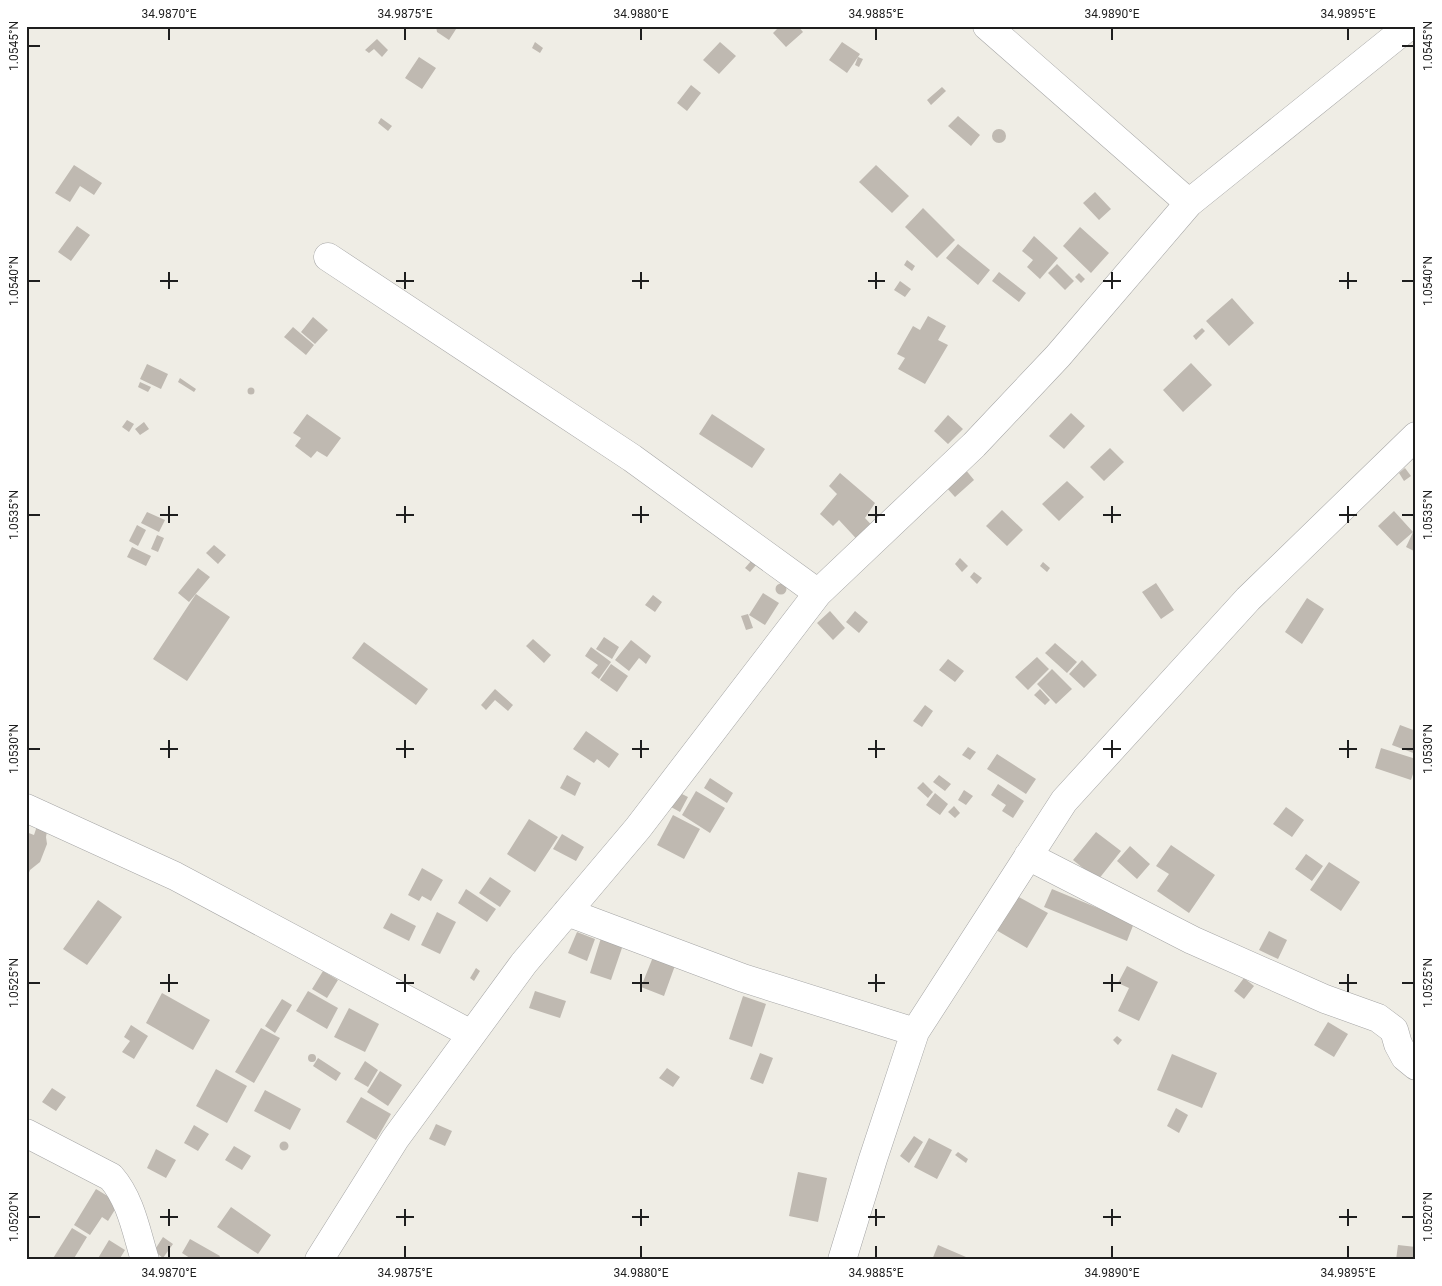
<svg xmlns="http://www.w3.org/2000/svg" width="1442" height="1286" viewBox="0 0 1442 1286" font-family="Roboto,sans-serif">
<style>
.building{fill:#bfb9b1}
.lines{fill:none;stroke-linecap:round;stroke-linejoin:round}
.minor-casing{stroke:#a5a5a5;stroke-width:29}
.minor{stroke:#fff;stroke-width:28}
.ticks{fill:none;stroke:#1e1e1e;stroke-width:2}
.neatline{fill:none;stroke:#1e1e1e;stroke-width:2}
.ticks-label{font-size:12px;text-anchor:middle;fill:#1e1e1e}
</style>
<rect width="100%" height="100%" fill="#efede5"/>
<!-- building -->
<path class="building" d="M436 26H458L449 40 437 32Z
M780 26H798L803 32 786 47 773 33Z
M377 39 388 50 382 57 374 49 369 53 365 50Z
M535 42 543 48 540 53 532 48Z
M720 42 736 56 719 74 703 60Z
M842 42 860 54 847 73 829 60Z
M419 57 436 68 422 89 405 78Z
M858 57 863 59 859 67 855 65Z
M691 85 701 93 687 111 677 103Z
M942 87 946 91 931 105 927 100Z
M958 116 980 135 971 146 948 126Z
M381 118 392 126 388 131 378 123Z
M992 136a7 7 0 1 1 14 0a7 7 0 1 1-14 0Z
M74 165 102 183 94 195 80 186 70 202 55 193Z
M876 165 909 196 892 213 859 182Z
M1095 192 1111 209 1099 220 1083 203Z
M923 208 955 240 937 258 905 227Z
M77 226 90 235 71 261 58 252Z
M1080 227 1109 253 1091 273 1063 246Z
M1034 236 1058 258 1040 279 1027 267 1033 260 1022 251Z
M958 244 990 270 978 285 946 258Z
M907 260 915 266 912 271 904 265Z
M1057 264 1074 281 1065 290 1048 273Z
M999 272 1026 293 1019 302 992 281Z
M1079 273 1085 279 1081 283 1075 277Z
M900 281 911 289 905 297 894 290Z
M1232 298 1254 323 1229 346 1206 321Z
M928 316 946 326 938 340 948 345 925 384 898 369 905 358 897 354 913 326 920 330Z
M313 317 328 330 315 344 301 332Z
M293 327 314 345 306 355 284 337Z
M1202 328 1205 331 1196 340 1193 336Z
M1191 363 1212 385 1183 412 1163 390Z
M147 364 168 374 161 389 140 379Z
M180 378 196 389 194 392 178 382Z
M140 382 151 387 148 392 138 387Z
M247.5 391a3.5 3.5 0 1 1 7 0a3.5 3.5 0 1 1-7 0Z
M1071 413 1085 426 1064 449 1049 436Z
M307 414 341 438 327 457 317 451 311 458 295 446 301 438 293 433Z
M712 414 765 449 752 468 699 434Z
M948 415 963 429 948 444 934 431Z
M127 420 134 424 129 432 122 427Z
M144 422 149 429 140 435 135 429Z
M1110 448 1124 462 1104 481 1090 467Z
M1405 468 1411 476 1404 481 1399 473Z
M965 469 974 480 955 497 945 486Z
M840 473 875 503 865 518 879 533 864 547 839 520 833 526 820 514 837 494 829 486Z
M1067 481 1084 497 1059 521 1042 504Z
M1002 510 1023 530 1007 546 986 526Z
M1394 511 1413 532 1397 546 1378 526Z
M147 512 165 520 159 532 141 523Z
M137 525 146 530 138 546 129 541Z
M1416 526V552L1406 547Z
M157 535 164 538 158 552 151 549Z
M214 545 226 555 218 564 206 553Z
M132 547 151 556 146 566 127 557Z
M758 553 763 557 750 572 745 568Z
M960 558 968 566 962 572 955 564Z
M1043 562 1050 568 1047 572 1040 566Z
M198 568 210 577 189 602 178 593Z
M974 572 982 578 977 584 970 577Z
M1156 583 1174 610 1161 619 1142 592Z
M775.5 589a5.5 5.5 0 1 1 11 0a5.5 5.5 0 1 1-11 0Z
M763 593 779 603 765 625 749 615Z
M196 594 230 617 187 681 153 659Z
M653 595 662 602 655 612 645 605Z
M1307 598 1324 609 1302 644 1285 632Z
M830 611 845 628 833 640 817 623Z
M855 611 868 622 859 633 846 622Z
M748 614 753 628 746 630 741 616Z
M604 637 619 647 612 659 596 649Z
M533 639 551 655 544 663 526 646Z
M631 640 651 656 646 664 639 658 629 671 615 660Z
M364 642 428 689 416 705 352 658Z
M1055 643 1077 662 1067 673 1045 653Z
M591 647 611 662 599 679 591 673 598 665 585 656Z
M1037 657 1049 669 1028 690 1015 677Z
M948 659 964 671 955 682 939 670Z
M1082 660 1097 675 1084 688 1069 674Z
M611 664 628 676 617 692 600 680Z
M1052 669 1072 689 1056 704 1037 684Z
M495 689 513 705 508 711 495 700 486 710 481 705Z
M1040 689 1050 700 1045 705 1034 695Z
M925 705 933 711 922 727 913 721Z
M1400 725 1416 731V754L1392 745Z
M586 731 619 754 609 768 597 759 594 763 573 749Z
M968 747 976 752 970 760 962 755Z
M1381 748 1416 759V765L1411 780 1375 768Z
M997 754 1036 779 1026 794 987 769Z
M567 775 581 783 575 796 560 788Z
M939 775 951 784 945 791 933 782Z
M710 778 733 793 727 803 704 788Z
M923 782 933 792 928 798 917 788Z
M998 784 1024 801 1013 818 1002 811 1006 805 991 795Z
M964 790 973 796 966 805 958 800Z
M696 791 725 808 710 833 682 815Z
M678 792 688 797 680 812 671 807Z
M935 793 948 804 940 815 926 805Z
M954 806 960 813 955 818 948 812Z
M1286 807 1304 820 1292 837 1273 824Z
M673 815 700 829 684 859 657 845Z
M529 819 558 837 535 872 507 854Z
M38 823 48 826 46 837 47 844 40 862 30 870 26 880V832L34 835Z
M1096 832 1121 851 1098 880 1073 860Z
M562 834 584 847 576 861 553 849Z
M1171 845 1215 875 1189 913 1157 891 1169 874 1156 866Z
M1130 846 1150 864 1137 879 1117 861Z
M1306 854 1323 866 1312 881 1295 869Z
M1329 862 1360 882 1341 911 1310 890Z
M422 868 443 880 431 901 422 896 419 901 408 895Z
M490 877 511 891 500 907 479 893Z
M466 889 496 909 487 922 458 903Z
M1052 889 1134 923 1127 941 1044 907Z
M1017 896 1048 913 1027 948 996 930Z
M98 900 122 917 87 965 63 949Z
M437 912 456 922 440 954 421 945Z
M391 913 416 926 409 941 383 928Z
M1269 931 1287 940 1278 959 1259 950Z
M577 932 595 939 587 961 568 953Z
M601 938 623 945 611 980 590 973Z
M655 952 677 960 664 996 641 987Z
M1127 966 1158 982 1139 1021 1118 1011 1129 988 1118 983Z
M476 968 480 971 474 981 470 978Z
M323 971 338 980 327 998 312 989Z
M1244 978 1254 986 1244 999 1234 991Z
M308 991 338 1008 327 1029 296 1011Z
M535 991 566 1001 560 1018 529 1008Z
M162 993 210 1020 193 1050 146 1023Z
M743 996 766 1004 752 1047 729 1039Z
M282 999 292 1005 275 1033 265 1026Z
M349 1008 379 1024 365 1052 334 1037Z
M1328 1022 1348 1034 1334 1057 1314 1045Z
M131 1025 148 1036 134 1059 122 1052 130 1041 124 1037Z
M261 1028 280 1038 254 1083 235 1072Z
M1117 1036 1122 1040 1118 1045 1113 1040Z
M760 1053 773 1058 763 1084 750 1079Z
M1172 1054 1217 1073 1202 1108 1157 1090Z
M308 1058a4 4 0 1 1 8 0a4 4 0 1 1-8 0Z
M318 1058 341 1073 336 1081 313 1066Z
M365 1061 378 1070 368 1087 354 1079Z
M667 1068 680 1077 673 1087 659 1078Z
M216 1069 247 1086 227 1123 196 1106Z
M380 1071 402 1085 388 1106 367 1092Z
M52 1088 66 1097 56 1111 42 1102Z
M265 1090 301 1109 290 1130 254 1111Z
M361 1097 391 1114 376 1140 346 1122Z
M1176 1108 1188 1115 1179 1133 1167 1126Z
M436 1124 452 1131 445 1146 429 1139Z
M194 1125 209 1134 198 1151 184 1143Z
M914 1136 923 1142 909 1163 900 1156Z
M929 1138 952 1150 937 1179 914 1167Z
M279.5 1146a4.5 4.5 0 1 1 9 0a4.5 4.5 0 1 1-9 0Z
M234 1146 251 1156 242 1170 225 1160Z
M156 1149 176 1160 166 1178 147 1168Z
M958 1152 968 1159 966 1163 955 1155Z
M798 1172 827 1178 818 1222 789 1216Z
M96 1189 119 1203 108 1221 102 1217 90 1235 74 1225Z
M231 1207 271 1235 258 1254 217 1227Z
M72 1228 87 1237 73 1260H52Z
M163 1237 173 1244 163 1258 154 1251Z
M190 1239 220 1256 218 1260H193L182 1253Z
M109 1240 125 1250 119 1260H97Z
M938 1245 973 1260H932Z
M1398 1245 1416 1247V1260H1396Z"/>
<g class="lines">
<defs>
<path id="minor" d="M987 26 1189 203
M328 257 632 458 818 593
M26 808 175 876 471 1034
M1028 856 1192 940 1325 999 1378 1018 1394 1030 1398 1044 1405 1057 1416 1066
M567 912 743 978 915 1032
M26 1133 111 1177C131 1200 136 1231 145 1260
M319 1260 395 1139 524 963 638 828 818 593 974 445 1058 356 1189 203 1409 26
M842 1260 873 1159 915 1032 1064 801 1248 599 1416 436"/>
</defs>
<!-- minor casing -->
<use href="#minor" class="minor-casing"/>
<!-- minor -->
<use href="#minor" class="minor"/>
</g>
<!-- ticks -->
<path class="ticks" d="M169 28V40M405 28V40M641 28V40M876 28V40M1112 28V40M1348 28V40M28 46H40M1402 46H1414M169 272V289M405 272V289M641 272V289M876 272V289M1112 272V289M1348 272V289M28 281H40M160 281H178M396 281H414M632 281H649M868 281H885M1103 281H1121M1339 281H1357M1402 281H1414M169 506V523M405 506V523M641 506V523M876 506V523M1112 506V523M1348 506V523M28 515H40M160 515H178M396 515H414M632 515H649M868 515H885M1103 515H1121M1339 515H1357M1402 515H1414M169 740V758M405 740V758M641 740V758M876 740V758M1112 740V758M1348 740V758M28 749H40M160 749H178M396 749H414M632 749H649M868 749H885M1103 749H1121M1339 749H1357M1402 749H1414M169 974V992M405 974V992M641 974V992M876 974V992M1112 974V992M1348 974V992M28 983H40M160 983H178M396 983H414M632 983H649M868 983H885M1103 983H1121M1339 983H1357M1402 983H1414M169 1209V1226M405 1209V1226M641 1209V1226M876 1209V1226M1112 1209V1226M1348 1209V1226M28 1217H40M160 1217H178M396 1217H414M632 1217H649M868 1217H885M1103 1217H1121M1339 1217H1357M1402 1217H1414M169 1246V1258M405 1246V1258M641 1246V1258M876 1246V1258M1112 1246V1258M1348 1246V1258"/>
<!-- border -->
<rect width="1442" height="1286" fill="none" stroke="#ffffff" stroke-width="55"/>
<rect x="28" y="28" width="1386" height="1230" class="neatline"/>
<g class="ticks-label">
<text x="169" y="18">34.9870°E</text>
<text x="405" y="18">34.9875°E</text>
<text x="641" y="18">34.9880°E</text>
<text x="876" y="18">34.9885°E</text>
<text x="1112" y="18">34.9890°E</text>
<text x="1348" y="18">34.9895°E</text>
<text transform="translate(14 46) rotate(-90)" y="4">1.0545°N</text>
<text transform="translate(1428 46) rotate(-90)" y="4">1.0545°N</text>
<text transform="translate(14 281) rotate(-90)" y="4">1.0540°N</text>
<text transform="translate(1428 281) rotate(-90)" y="4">1.0540°N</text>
<text transform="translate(14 515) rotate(-90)" y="4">1.0535°N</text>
<text transform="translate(1428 515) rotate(-90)" y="4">1.0535°N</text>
<text transform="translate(14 749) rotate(-90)" y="4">1.0530°N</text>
<text transform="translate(1428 749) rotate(-90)" y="4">1.0530°N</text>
<text transform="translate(14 983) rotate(-90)" y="4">1.0525°N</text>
<text transform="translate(1428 983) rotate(-90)" y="4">1.0525°N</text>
<text transform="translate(14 1217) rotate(-90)" y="4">1.0520°N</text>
<text transform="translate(1428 1217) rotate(-90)" y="4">1.0520°N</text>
<text x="169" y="1277">34.9870°E</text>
<text x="405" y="1277">34.9875°E</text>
<text x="641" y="1277">34.9880°E</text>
<text x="876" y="1277">34.9885°E</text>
<text x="1112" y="1277">34.9890°E</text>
<text x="1348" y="1277">34.9895°E</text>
</g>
</svg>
